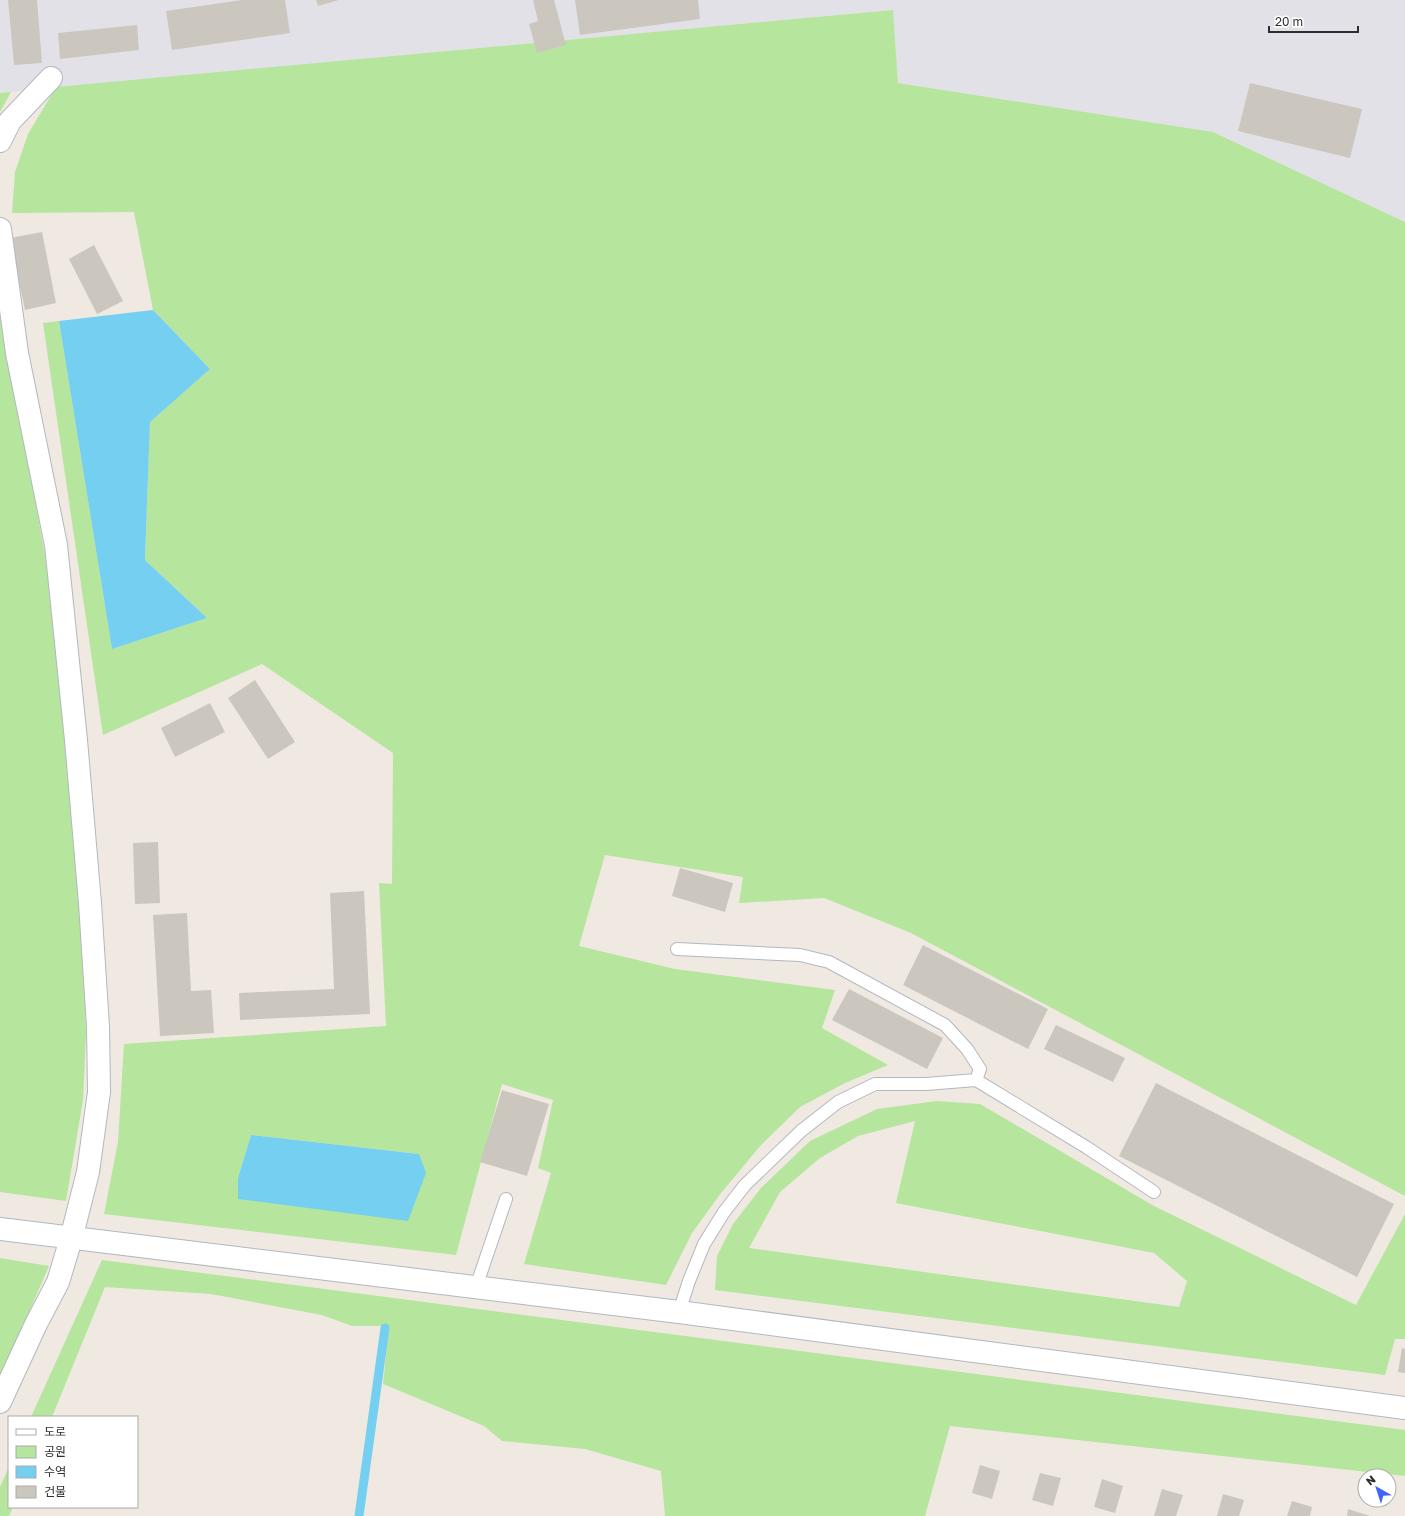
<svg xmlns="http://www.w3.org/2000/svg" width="1405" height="1516" viewBox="0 0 1405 1516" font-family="'Golos Text','Noto Sans KR',sans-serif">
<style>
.industrial{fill:#e3e1e8}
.green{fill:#b6e59e;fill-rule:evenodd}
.water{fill:#75cff0}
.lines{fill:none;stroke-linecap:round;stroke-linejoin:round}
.stream{stroke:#75cff0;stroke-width:9}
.building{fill:#cbc7bf}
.service-casing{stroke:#b4b7c1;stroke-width:14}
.minor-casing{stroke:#b4b7c1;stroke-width:24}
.service{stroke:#fff;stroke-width:12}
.minor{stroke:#fff;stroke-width:22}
</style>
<rect width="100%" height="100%" fill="#efe9e1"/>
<!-- industrial -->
<path class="industrial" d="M0 0H1405V222L1213 132 898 83 893 10 0 93Z"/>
<!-- green -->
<path class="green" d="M893 10 898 83 1213 132 1405 222V1196L911 933 824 898 739 903 743 877 605 855 579 946 675 969 835 990 822 1028 888 1065 845 1083 800 1107 761 1145 721 1193 692 1233 666 1285 524 1264 551 1173 538 1168 553 1100 502 1084 456 1255 104 1214 118 1142 124 1044 386 1026 379 883 392 884 393 753 262 664 103 735 43 323 59 321 112 649 207 618 145 560 150 421 210 369 153 310 134 212 12 213 15 172 28 134 56 87ZM251 1135 419 1154 238 1178Z
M11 92 0 112V93Z
M0 294 9 360 45 555 69 755 81 908 86 1034 83 1100 66 1201 0 1192Z
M937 1101 980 1104 1154 1206 1356 1305 1405 1214V1339H1395L1385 1375 715 1290 717 1256 733 1224 761 1188 810 1141 877 1109ZM915 1121 896 1203 1154 1253 1187 1281 1179 1307 749 1248 780 1192 820 1158 858 1136Z
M0 1258 49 1266 0 1379Z
M102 1260 1405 1430V1476L950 1426 925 1516H665L661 1471 585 1449 502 1441 484 1426 383 1384 389 1326H352L322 1315 211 1294 105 1287 52 1417H31Z
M9 1467V1507H13L9 1516H0V1487Z"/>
<!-- water -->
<path class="water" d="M153 310 210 369 150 422 145 560 207 618 112 649 59 321Z
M251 1135 419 1154 426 1173 408 1221 238 1199V1178Z"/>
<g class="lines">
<!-- stream -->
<path class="stream" d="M359 1516 385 1328"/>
</g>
<!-- building -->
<path class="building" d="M8 0H37L42 63 14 65Z
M242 0H285L290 33 172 50 166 11Z
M316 0H339L318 6Z
M533 0H554L566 45 537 53 529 24 538 21Z
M575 0H698L700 19 580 35Z
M137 25 139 50 60 59 58 33Z
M1250 83 1362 109 1350 158 1238 131Z
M42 232 56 303 25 310 10 238Z
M94 245 123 301 97 314 69 259Z
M255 680 295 742 268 759 228 698Z
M210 703 225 732 175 757 161 728Z
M158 842 160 903 135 904 133 843Z
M680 868 733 883 725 912 672 896Z
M364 891 370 1014 240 1020 239 993 334 989 330 893Z
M187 913 191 991 211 990 214 1033 160 1036 153 915Z
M923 945 1048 1009 1028 1049 903 985Z
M849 989 943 1038 927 1069 832 1020Z
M1056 1025 1125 1058 1113 1082 1044 1049Z
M1156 1083 1394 1204 1357 1277 1119 1156Z
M502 1090 549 1104 527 1176 480 1162Z
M1402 1348 1405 1349V1373L1398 1372Z
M980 1465 1000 1471 992 1499 972 1493Z
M1040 1473 1061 1478 1053 1506 1032 1500Z
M1102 1479 1123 1486 1115 1513 1094 1507Z
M1162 1489 1183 1495 1176 1516H1154Z
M1223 1494 1244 1500 1239 1516H1217Z
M1292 1501 1312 1507 1310 1516H1287Z
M1348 1509 1370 1516H1347Z"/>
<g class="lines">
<defs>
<path id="service" d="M677 949 800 955 829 962 945 1025 967 1049 980 1069 976 1080
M476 1287 506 1199
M679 1312 689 1281 704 1244 724 1212 745 1185 801 1131 838 1102 875 1084H926L976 1080 1086 1147 1154 1192"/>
<path id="minor" d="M0 141 10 121 51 78
M0 229 17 353 56 545 76 740 90 903 98 1026 99 1092 88 1172 71 1239 58 1282 36 1324 0 1402
M0 1229 679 1312 1405 1408"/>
</defs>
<!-- service casing -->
<use href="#service" class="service-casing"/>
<!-- minor casing -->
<use href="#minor" class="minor-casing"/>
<!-- service -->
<use href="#service" class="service"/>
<!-- minor -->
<use href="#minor" class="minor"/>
</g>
<!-- legend -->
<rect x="8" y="1416" width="130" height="92" fill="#ffffff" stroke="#ababab"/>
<rect x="16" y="1429" width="20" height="6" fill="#ffffff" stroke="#ababab"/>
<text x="44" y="1436" font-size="12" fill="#2e2e2e">도로</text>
<rect x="16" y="1446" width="20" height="12" fill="#b6e59e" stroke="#ababab"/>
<text x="44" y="1456" font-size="12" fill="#2e2e2e">공원</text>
<rect x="16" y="1466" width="20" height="12" fill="#75cff0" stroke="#ababab"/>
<text x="44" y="1476" font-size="12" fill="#2e2e2e">수역</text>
<rect x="16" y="1486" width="20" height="12" fill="#cbc7bf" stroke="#ababab"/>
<text x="44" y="1496" font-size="12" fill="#2e2e2e">건물</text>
<!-- north arrow -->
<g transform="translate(1377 1488) rotate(321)"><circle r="19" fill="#ffffff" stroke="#ababab"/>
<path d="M0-3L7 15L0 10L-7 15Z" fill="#4264fb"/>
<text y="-6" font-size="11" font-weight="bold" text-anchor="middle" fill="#2e2e2e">N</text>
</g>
<!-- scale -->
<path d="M1269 26v6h89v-6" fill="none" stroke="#2e2e2e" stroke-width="2"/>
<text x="1275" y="26" font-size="12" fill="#2e2e2e" stroke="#ffffff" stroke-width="3" paint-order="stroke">20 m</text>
</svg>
